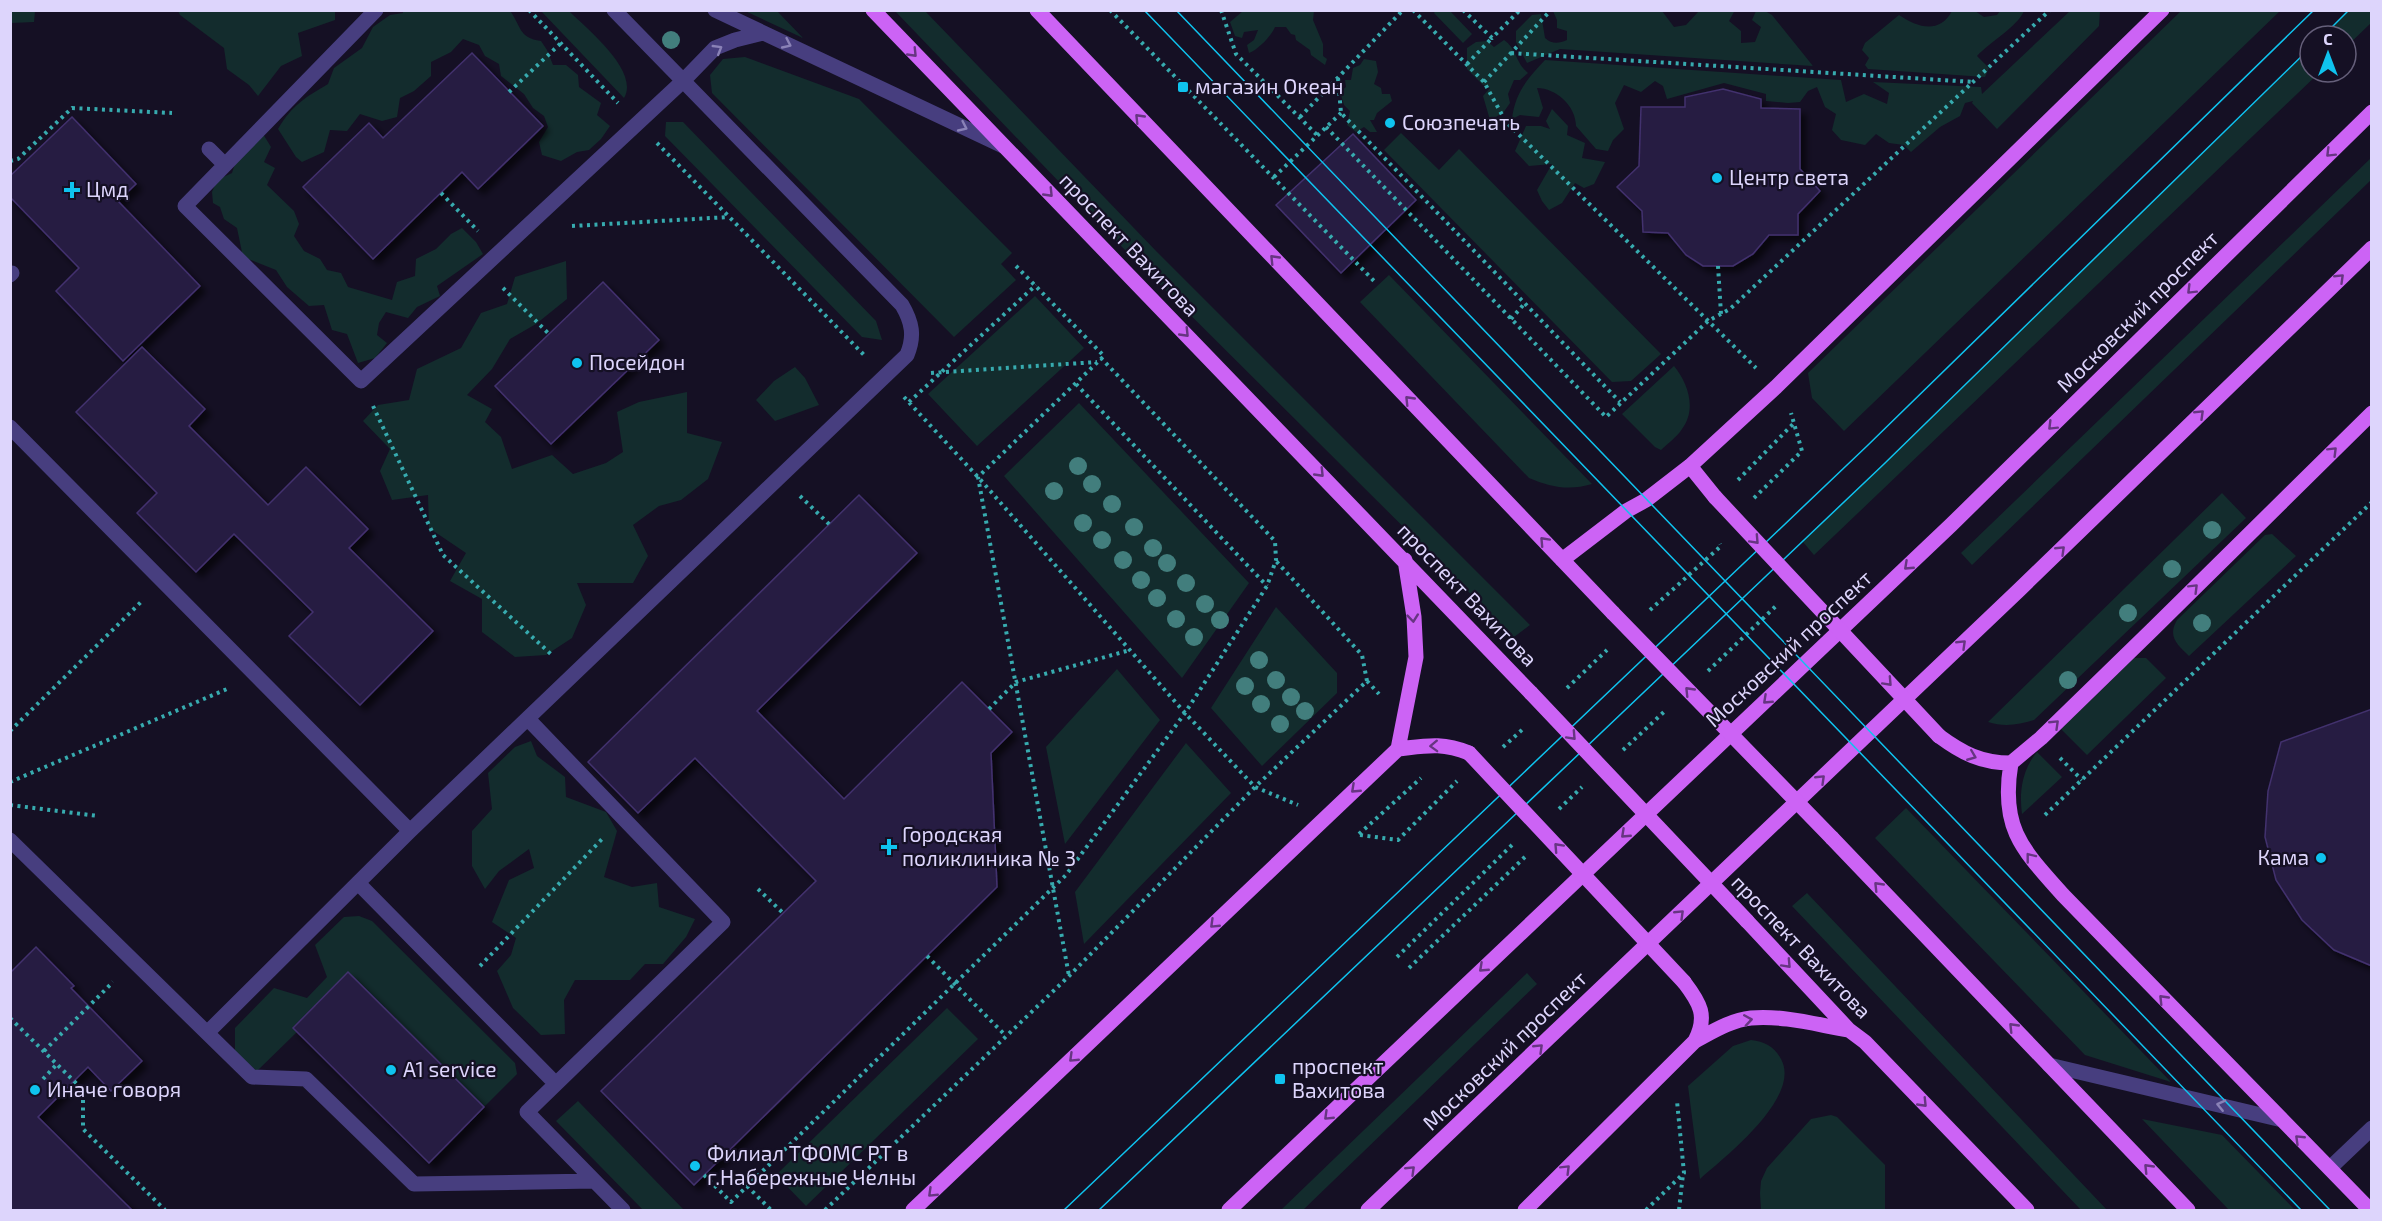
<svg xmlns="http://www.w3.org/2000/svg" width="2382" height="1221" viewBox="0 0 2382 1221" font-family="'Exo 2',sans-serif">
<style>
.green{fill:#132c2d}
.building{fill:#281d43;stroke:#42316e;stroke-width:1.5;filter:url(#shadow)}
.lines{fill:none;stroke-linecap:round;stroke-linejoin:round}
.path{stroke:#37abaf;stroke-width:4;stroke-dasharray:3 4.5;stroke-linecap:butt}
.minor{stroke:#473e7f;stroke-width:15}
.major{stroke:#cc63f5;stroke-width:15}
.tram{stroke:#0fc3ee;stroke-width:1.5}
.major-bridge{stroke:#cc63f5;stroke-width:15}
.tree{fill:#427e7d}
.oneway{stroke:#8a82b7}
.oneway2{stroke:#673582}
.poi-dot{fill:#0fc3ee;stroke:#151024;stroke-width:2}
.labels{text-anchor:middle;stroke-width:4.5;stroke-linejoin:round;paint-order:stroke}
.poi-label{font-size:21px;fill:#ddd5fc;stroke:#151024;text-anchor:start}
.street-label{font-size:21px;fill:#ddd5fc;stroke:#151024}
</style>
<defs>
<filter id="shadow"><feDropShadow dx="5.5" dy="5.5" stdDeviation="3" flood-color="#0009"/></filter>
</defs>
<rect width="100%" height="100%" fill="#151024"/>
<!-- green -->
<path class="green" d="M1436 10 1450 11 1472 34 1463 43 1434 13Z
M1735 10 1729 21 1741 31V43L1755 42 1761 27 1752 20 1756 11H1765L1772 15 1813 66 1560 49 1527 63 1516 42V31L1532 15 1541 14 1545 38C1552 44 1558 44 1567 40V31L1557 28V20L1553 11H1662L1674 27 1686 25 1699 11Z
M2182 10 2280 11 1844 431 1812 398 1808 373Z
M10 11H35L34 22 11 23Z
M178 11V10L335 11V20L298 33 302 56 281 66 258 96 249 85 227 69 224 48 180 15Z
M403 11H510C521 25 518 38 541 41L547 50 553 65H566L578 75 579 87 601 103 597 115 610 126 601 139 589 150 577 152 561 161 542 155 539 142 548 127 544 116 533 108 524 94 501 76 499 64 485 56 479 45 463 39 451 52 431 62V76L414 91 400 98 397 117 382 121 360 114 347 131 330 130 324 152 302 162 296 157 278 129C292 105 306 97 328 84L334 68 362 48 373 27 390 15 403 13Z
M541 11H569C587 29 640 71 624 98Z
M745 11H777L803 38Z
M895 11H925L1157 252 1530 625 1514 637 1110 235Z
M1243 11H1314L1313 20 1323 44V56L1327 59 1325 65 1311 55 1310 50 1296 40 1295 35 1291 34 1286 27H1275C1272 35 1258 50 1249 53L1247 45 1254 40 1258 30 1244 32 1242 38 1235 36 1230 22Z
M1952 11H1975L1984 17 1997 15 2000 11H2024C2017 27 1990 42 1977 56L1989 68 1985 77 1868 69 1865 65 1869 58 1862 50 1865 43 1899 15C1917 27 1939 35 1952 11Z
M2070 11H2100L2099 26 1997 129 1972 103 1973 101 1965 103 1960 116 1940 127 1911 152 1904 145 1889 143 1876 134 1865 145 1841 140 1832 130 1836 114 1825 107 1817 87 1808 91 1800 102 1788 103 1766 101V94L1724 83 1667 99 1663 86 1655 81 1641 92 1624 85 1615 103 1624 129 1613 140 1608 151 1596 149 1576 126C1576 106 1556 88 1537 88L1543 108 1539 117 1520 115 1512 119C1515 93 1527 79 1545 60L1841 80 1846 102 1864 94 1887 104 1889 93 1873 82 1981 87 1982 94Z
M2349 11H2371V23L2346 47V36H2323Z
M1504 40C1518 50 1514 61 1528 73L1520 80H1514L1508 94 1510 103 1503 113 1490 120 1483 96 1490 88 1483 85 1467 69V48L1476 42 1487 41 1494 47Z
M2310 49V72H2320L1814 555 1803 542Z
M745 57 859 99 1012 253 1001 264 1016 280 954 337 712 93 710 75 723 59Z
M1364 59 1376 61 1378 72 1374 84 1381 88 1382 94H1390L1392 101 1377 113 1374 120H1370L1377 132H1370L1364 127 1356 132 1347 125 1350 111 1344 105 1340 92 1346 87 1345 80H1351L1353 68 1360 65Z
M1552 109 1568 126 1567 135 1585 143 1582 158 1605 162 1594 184 1584 188 1575 183 1562 203 1549 210 1542 201 1537 190 1552 164 1529 166 1515 151 1526 126H1541L1550 129 1546 121Z
M666 122H683L876 321 882 340 862 337 665 136Z
M1401 133 1439 170 1459 149 1661 354 1631 381 1612 382 1384 150Z
M263 134 271 147 264 162 275 168 267 185 294 211 299 224 294 236 304 251 320 259 327 270 341 273 348 287 392 300 397 282 415 276 416 259 436 249 451 234 462 228 476 242 483 254 437 286 440 296 417 307 408 318 386 312 379 323 377 335 387 343 375 358 358 363 347 334 332 330 324 305 309 306 287 287 276 270 243 257 237 228 224 219 220 207 213 203 212 192 217 180 232 173 237 157Z
M2371 158V180L1972 565 1961 553Z
M566 261 567 299 536 324 510 339 492 369 467 395 492 409 485 422 501 437 512 469 552 455 573 474 606 463 623 452 617 412 639 402 687 392V433L722 442 708 479 681 500 659 506 633 525 648 556 633 583H577L586 605 572 638 546 655 515 657 482 632V599L450 581 466 553 429 528 428 495 392 500 380 471 390 449 363 421 378 405 409 400 417 369 461 348 481 313 507 304 515 277Z
M1389 275 1592 484C1569 491 1550 487 1529 478L1360 302Z
M1035 296 1084 348 977 446 928 394Z
M1674 366C1688 383 1697 409 1682 429 1677 437 1668 443 1661 450L1655 447 1622 414Z
M795 367 805 378 819 405 775 421 756 400 774 381Z
M1079 403 1249 583 1182 678 1004 476Z
M2222 493 2246 518 2034 720C2018 725 2004 727 1988 722Z
M2272 534 2296 556 2189 656C2178 645 2167 637 2177 620L2265 535Z
M1276 607 1337 673V693L1262 766 1211 708Z
M2134 658H2146L2166 678 2087 755 2061 729Z
M1117 669 1160 720 1065 844 1046 747Z
M531 741 537 756 565 777 566 797 606 812 617 831 604 877 632 887 657 883 659 907 695 919 686 937 663 964H645L630 980H575L564 1000 565 1034 541 1035 513 1008 497 971 511 955 516 938 492 922 509 880 534 868 529 849 499 871 485 889 472 866V831L492 809 488 773 515 747Z
M1186 743 1231 793 1084 944 1075 892Z
M2037 752 2062 777 2022 814C2019 792 2022 770 2037 752Z
M1906 808 2171 1082 2085 1055 1875 838Z
M1807 893 2107 1210H2081L1792 906Z
M359 916 372 921 515 1063 517 1074 484 1107 348 972 293 1027 297 1032 257 1071 235 1052V1028L274 988 307 998 327 977 315 945 344 917Z
M1527 973 1537 984 1303 1210H1281Z
M947 1008 978 1039 806 1206 776 1175Z
M1751 1040C1765 1042 1774 1046 1781 1059 1802 1097 1725 1157 1700 1179L1688 1086 1733 1046Z
M578 1101 684 1210H643L556 1121Z
M1831 1115 1837 1117 1885 1165V1210H1761L1760 1193 1761 1181 1767 1168 1811 1119Z
M2142 1119 2222 1135 2295 1210H2229Z"/>
<!-- building -->
<path class="building" d="M472 53 543 126 478 189 462 172 373 259 303 187 369 123 383 138Z
M1723 89 1761 99V108L1800 109V169L1820 191 1798 214V235H1769L1753 254 1733 266H1703L1686 255 1668 233 1643 232 1642 211 1617 187 1639 166 1641 107H1685V97Z
M72 117 136 184 118 201 200 286 123 361 56 291 79 268 10 197V176Z
M1353 134 1416 200 1341 273 1276 205Z
M603 282 659 340 551 444 495 386Z
M142 347 205 409 189 426 268 505 306 467 368 529 349 548 433 631 360 705 289 636 313 612 234 534 196 572 137 513 157 493 76 412Z
M859 495 917 553 757 711 844 799 962 682 1012 732 991 753 997 887 694 1185 601 1091 816 881 695 758 638 813 588 762Z
M2372 709V966L2334 950 2302 920 2276 880 2265 837 2268 791 2281 742Z
M36 947 74 986 71 988 142 1061 111 1091 88 1067 38 1117 132 1210H10V973Z
M348 972 484 1107 429 1163 293 1028Z"/>
<g class="lines">
<!-- path -->
<path class="path" d="M529 10 618 103
M1110 10 1375 282
M1221 10 1236 54 1318 136
M1413 10 1484 82 1506 122 1756 368
M1463 10 1492 38 1520 10
M1511 53 1974 82
M1467 64 1492 38
M1338 78 1341 113 1620 402
M1484 82 1551 10
M509 92 561 43
M1300 117 1403 10
M1326 127 1606 417 1708 321 1730 309 2050 10
M657 143 865 356
M10 161 18 159 72 108 172 113
M1274 177 1341 113
M441 193 478 231
M572 226 729 217
M1016 266 1104 356 978 477 1069 976
M1718 266 1721 314
M503 288 549 334
M1511 319 1525 303
M931 373 1097 362
M1076 384 1267 586
M904 397 978 477 1185 713 1255 787 1298 805
M909 402 1036 285
M373 406 443 555 553 656
M1738 480 1794 423
M800 496 830 525
M1754 498 1802 451 1791 413
M1650 610 1721 546 1720 544
M1708 671 1776 606
M1367 681 1379 694
M1567 688 1607 650
M989 709 1016 682 1130 650
M10 731 142 601
M1503 747 1524 728
M1623 750 1666 710
M2060 758 2082 780
M10 782 227 689
M10 805 98 816
M1559 809 1582 787
M2045 815 2372 502
M1359 834 1421 778
M1360 835 1398 840 1457 781
M758 889 783 913
M927 956 1005 1035
M1397 957 1513 844
M480 966 604 837
M1409 968 1527 855
M10 1018 83 1090V1129L165 1210
M44 1051 113 982
M43 1079 57 1064
M704 1175 731 1202 1066 875 1185 713 1267 586 1276 560 1275 541 1101 358
M747 1186 771 1210
M825 1210 1069 976 1255 787 1367 681 1362 655 1276 561
M1646 1210 1684 1173 1677 1101
M1679 1210 1683 1174"/>
<!-- minor -->
<path class="minor" d="M376 10 185 206 361 381 683 81 715 48 735 40 763 33
M715 10 1003 146
M209 149 225 165
M10 275 12 273
M10 427 410 831
M528 719 723 922 527 1112 623 1210
M10 840 252 1077 306 1079 414 1184 594 1181
M358 883 556 1084
M207 1033 410 831 907 355C915 336 912 322 902 305L614 10
M2049 1065 2278 1119
M2330 1168 2372 1128"/>
<!-- major -->
<path class="major" d="M873 10 1531 693
M1037 10 1613 613
M1690 466 1715 497
M1562 560 1626 511 1646 500 1690 466 1776 387 2162 10
M1939 736C1962 753 1981 763 2011 763L2041 738 2152 630 2372 413
M1398 749C1426 746 1441 742 1469 753
M2011 763C2000 828 2022 849 2063 895L2370 1210
M1832 838 2188 1210
M1747 921 1849 1030 1865 1042 2027 1210
M1684 982C1700 1003 1708 1016 1695 1041
M913 1210 1398 749 1416 657 1414 617 1405 560
M1229 1210 1951 525 2372 112
M1368 1210 2019 590 2372 248
M1525 1210 1695 1041C1712 1032 1731 1020 1751 1018 1783 1015 1818 1025 1849 1030"/>
<!-- tram -->
<path class="tram" d="M1144 10 2301 1210
M1176 10 2330 1210
M2323 36 2349 10
M1064 1210 1867 446 2314 10
M1099 1210 1884 464 2310 48"/>
<!-- major-bridge -->
<path class="major-bridge" d="M1715 497 1939 736
M1613 613 1832 838
M1531 693 1747 921
M1469 753 1684 982"/>
</g>
<!-- trees -->
<g class="tree">
<circle cx="671" cy="40" r="9"/>
<circle cx="1078" cy="466" r="9"/>
<circle cx="1092" cy="484" r="9"/>
<circle cx="1054" cy="491" r="9"/>
<circle cx="1112" cy="504" r="9"/>
<circle cx="1083" cy="523" r="9"/>
<circle cx="1134" cy="527" r="9"/>
<circle cx="2212" cy="530" r="9"/>
<circle cx="1102" cy="540" r="9"/>
<circle cx="1153" cy="548" r="9"/>
<circle cx="1123" cy="560" r="9"/>
<circle cx="1167" cy="563" r="9"/>
<circle cx="2172" cy="569" r="9"/>
<circle cx="1141" cy="580" r="9"/>
<circle cx="1186" cy="583" r="9"/>
<circle cx="1157" cy="598" r="9"/>
<circle cx="1205" cy="604" r="9"/>
<circle cx="2128" cy="613" r="9"/>
<circle cx="1176" cy="619" r="9"/>
<circle cx="1220" cy="620" r="9"/>
<circle cx="2202" cy="623" r="9"/>
<circle cx="1194" cy="637" r="9"/>
<circle cx="1259" cy="660" r="9"/>
<circle cx="1276" cy="680" r="9"/>
<circle cx="2068" cy="680" r="9"/>
<circle cx="1245" cy="686" r="9"/>
<circle cx="1291" cy="697" r="9"/>
<circle cx="1261" cy="704" r="9"/>
<circle cx="1305" cy="711" r="9"/>
<circle cx="1280" cy="724" r="9"/>
</g>
<!-- one-way arrows -->
<defs><path id="oneway-chevron" d="M-2-3.5L2.5 0L-2 3.5" fill="none" stroke-width="1.6" stroke-linecap="round" stroke-linejoin="round" transform="scale(1.5)"/></defs>
<g class="oneway">
<use href="#oneway-chevron" transform="translate(787 44) rotate(25)"/>
<use href="#oneway-chevron" transform="translate(718 49) rotate(-31)"/>
<use href="#oneway-chevron" transform="translate(963 127) rotate(25)"/>
<use href="#oneway-chevron" transform="translate(2221 1105) rotate(-167)"/>
</g>
<g class="oneway2">
<use href="#oneway-chevron" transform="translate(913 53) rotate(46)"/>
<use href="#oneway-chevron" transform="translate(1139 118) rotate(-134)"/>
<use href="#oneway-chevron" transform="translate(2330 153) rotate(135)"/>
<use href="#oneway-chevron" transform="translate(1049 193) rotate(46)"/>
<use href="#oneway-chevron" transform="translate(1274 259) rotate(-134)"/>
<use href="#oneway-chevron" transform="translate(2340 278) rotate(-44)"/>
<use href="#oneway-chevron" transform="translate(2191 290) rotate(135)"/>
<use href="#oneway-chevron" transform="translate(1185 333) rotate(46)"/>
<use href="#oneway-chevron" transform="translate(1409 400) rotate(-134)"/>
<use href="#oneway-chevron" transform="translate(2200 414) rotate(-44)"/>
<use href="#oneway-chevron" transform="translate(2052 426) rotate(135)"/>
<use href="#oneway-chevron" transform="translate(2333 451) rotate(-45)"/>
<use href="#oneway-chevron" transform="translate(1320 473) rotate(46)"/>
<use href="#oneway-chevron" transform="translate(1755 540) rotate(47)"/>
<use href="#oneway-chevron" transform="translate(1544 541) rotate(-133)"/>
<use href="#oneway-chevron" transform="translate(2061 550) rotate(-44)"/>
<use href="#oneway-chevron" transform="translate(1908 566) rotate(137)"/>
<use href="#oneway-chevron" transform="translate(2194 588) rotate(-45)"/>
<use href="#oneway-chevron" transform="translate(1413 618) rotate(84)"/>
<use href="#oneway-chevron" transform="translate(1962 644) rotate(-44)"/>
<use href="#oneway-chevron" transform="translate(1888 682) rotate(47)"/>
<use href="#oneway-chevron" transform="translate(1689 691) rotate(-134)"/>
<use href="#oneway-chevron" transform="translate(1767 700) rotate(137)"/>
<use href="#oneway-chevron" transform="translate(2055 724) rotate(-44)"/>
<use href="#oneway-chevron" transform="translate(1572 736) rotate(47)"/>
<use href="#oneway-chevron" transform="translate(1434 746) rotate(178)"/>
<use href="#oneway-chevron" transform="translate(1972 756) rotate(22)"/>
<use href="#oneway-chevron" transform="translate(1821 779) rotate(-44)"/>
<use href="#oneway-chevron" transform="translate(1355 789) rotate(137)"/>
<use href="#oneway-chevron" transform="translate(1625 834) rotate(137)"/>
<use href="#oneway-chevron" transform="translate(1558 847) rotate(-133)"/>
<use href="#oneway-chevron" transform="translate(2030 857) rotate(-128)"/>
<use href="#oneway-chevron" transform="translate(1878 886) rotate(-134)"/>
<use href="#oneway-chevron" transform="translate(1680 914) rotate(-44)"/>
<use href="#oneway-chevron" transform="translate(1214 924) rotate(136)"/>
<use href="#oneway-chevron" transform="translate(1787 964) rotate(47)"/>
<use href="#oneway-chevron" transform="translate(1483 968) rotate(137)"/>
<use href="#oneway-chevron" transform="translate(2163 999) rotate(-134)"/>
<use href="#oneway-chevron" transform="translate(1748 1020) rotate(-9)"/>
<use href="#oneway-chevron" transform="translate(2013 1027) rotate(-134)"/>
<use href="#oneway-chevron" transform="translate(1539 1048) rotate(-44)"/>
<use href="#oneway-chevron" transform="translate(1073 1058) rotate(136)"/>
<use href="#oneway-chevron" transform="translate(1923 1103) rotate(46)"/>
<use href="#oneway-chevron" transform="translate(1328 1116) rotate(136)"/>
<use href="#oneway-chevron" transform="translate(2299 1139) rotate(-136)"/>
<use href="#oneway-chevron" transform="translate(2148 1168) rotate(-134)"/>
<use href="#oneway-chevron" transform="translate(1566 1169) rotate(-45)"/>
<use href="#oneway-chevron" transform="translate(1411 1170) rotate(-44)"/>
<use href="#oneway-chevron" transform="translate(932 1193) rotate(136)"/>
</g>
<!-- markers -->
<g class="poi-dot">
<rect x="1177" y="81" width="12" height="12" rx="3"/>
<circle cx="1390" cy="123" r="6"/>
<circle cx="1717" cy="178" r="6"/>
<path d="M69 181h6v6h6v6h-6v6h-6v-6h-6v-6h6z"/>
<circle cx="577" cy="363" r="6"/>
<path d="M886 838h6v6h6v6h-6v6h-6v-6h-6v-6h6z"/>
<circle cx="2321" cy="858" r="6"/>
<circle cx="391" cy="1070" r="6"/>
<rect x="1274" y="1073" width="12" height="12" rx="3"/>
<circle cx="35" cy="1090" r="6"/>
<circle cx="695" cy="1166" r="6"/>
</g>
<g class="labels">
<!-- poi labels -->
<g class="poi-label">
<text x="1195" y="94">магазин Океан</text>
<text x="1402" y="130">Союзпечать</text>
<text x="1729" y="185">Центр света</text>
<text x="86" y="197">Цмд</text>
<text x="589" y="370">Посейдон</text>
<text x="902" y="842">Городская<tspan x="902" dy="24">поликлиника № 3</tspan></text>
<text x="2309" y="865" text-anchor="end">Кама</text>
<text x="1292" y="1074">проспект<tspan x="1292" dy="24">Вахитова</tspan></text>
<text x="403" y="1077">A1 service</text>
<text x="47" y="1097">Иначе говоря</text>
<text x="707" y="1161">Филиал ТФОМС РТ в<tspan x="707" dy="24">г.Набережные Челны</tspan></text>
</g>
<!-- street labels -->
<g class="street-label">
<text transform="translate(1129 245) rotate(46)" y="7">проспект Вахитова</text>
<text transform="translate(2138 312) rotate(-45)" y="7">Московский проспект</text>
<text transform="translate(1467 595) rotate(46)" y="7">проспект Вахитова</text>
<text transform="translate(1789 649) rotate(-43)" y="7">Московский проспект</text>
<text transform="translate(1801 947) rotate(46)" y="7">проспект Вахитова</text>
<text transform="translate(1505 1051) rotate(-44)" y="7">Московский проспект</text>
</g>
</g>
<!-- border -->
<rect width="2382" height="1221" fill="none" stroke="#ddd5fc" stroke-width="24"/>
<!-- north arrow -->
<g transform="translate(2328 54)"><circle r="28" fill="#151024" stroke="#655f7a" stroke-width="1.5"/>
<path d="M0-4.5L10 22L0 15L-10 22Z" fill="#0fc3ee"/>
<text y="-9" font-size="16" font-weight="bold" text-anchor="middle" fill="#ddd5fc">С</text>
</g>
</svg>
